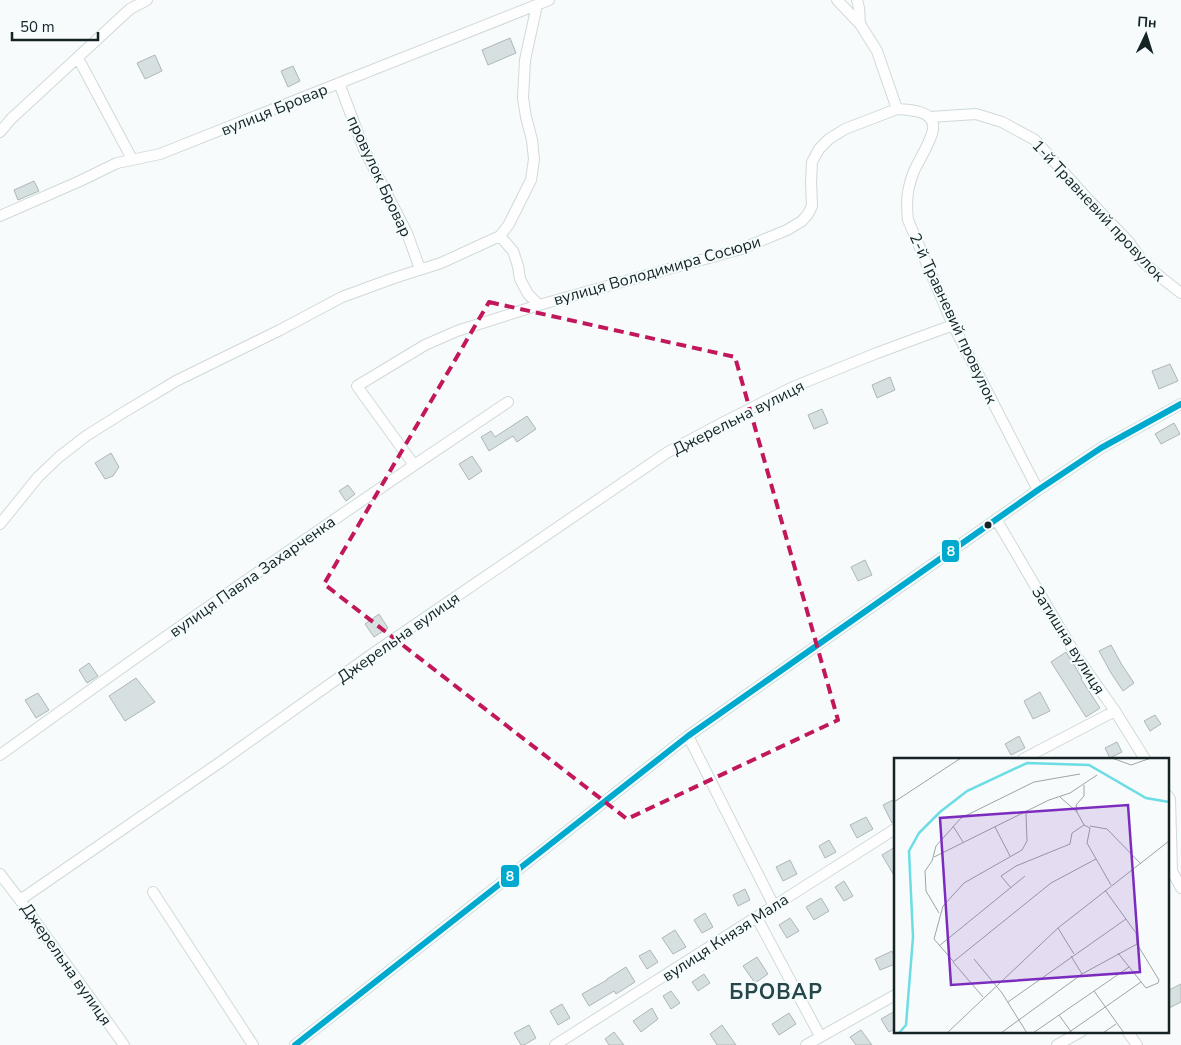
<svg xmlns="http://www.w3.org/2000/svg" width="1181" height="1045" viewBox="0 0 1181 1045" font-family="'Nunito Sans',sans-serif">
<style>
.building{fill:#d7e0e0;stroke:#aeb6b7}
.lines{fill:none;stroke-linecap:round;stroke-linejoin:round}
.minor-casing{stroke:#d0d9d9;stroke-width:12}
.minor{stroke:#fefefe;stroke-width:10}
.bus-1-casing{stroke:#f5fcfd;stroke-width:10}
.bus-1{stroke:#00a9ce;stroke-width:6}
.marked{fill:none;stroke:#c2185b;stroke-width:4;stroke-dasharray:10 6;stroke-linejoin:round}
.bus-dot{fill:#152324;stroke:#f5fcfd;stroke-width:2}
.labels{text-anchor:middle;stroke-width:4;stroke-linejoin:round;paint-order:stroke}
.street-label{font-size:16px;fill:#152324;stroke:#f5fcfd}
.district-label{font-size:21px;font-weight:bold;letter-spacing:1px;fill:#264649;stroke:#f5fcfd}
.inset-river{fill:none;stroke:#6cdce5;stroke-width:2.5}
.inset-road{fill:none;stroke:#9da5a5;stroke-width:1}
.view{fill:#7b2cbf;fill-opacity:0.15;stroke:#7b2cbf;stroke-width:2.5}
.inset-edge{fill:none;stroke:#152324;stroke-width:2.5}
.line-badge{stroke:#f5fcfd;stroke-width:2}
.badge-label{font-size:14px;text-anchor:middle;font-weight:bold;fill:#fff}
</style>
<rect width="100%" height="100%" fill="#f7fbfb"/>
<!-- building -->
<path class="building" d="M510 38 516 53 488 65 482 50Z
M155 55 162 71 145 79 137 63Z
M293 66 300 81 288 87 281 71Z
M34 181 39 191 18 200 14 190Z
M1170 364 1178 381 1159 389 1152 371Z
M890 377 895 390 877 398 872 385Z
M822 409 828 423 814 429 808 415Z
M527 416 536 429 517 442 513 436 489 451 481 437 491 431 495 437Z
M1174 423 1180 434 1161 444 1155 434Z
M111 453 119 467 113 476 105 479 95 463Z
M472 456 482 471 469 480 459 464Z
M348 485 355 494 346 501 339 491Z
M865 560 872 575 858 581 851 567Z
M379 614 388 628 374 637 365 624Z
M1111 645 1122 665 1134 683 1123 691 1111 673 1099 651Z
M1066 652 1082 678 1081 679 1100 708 1086 717 1051 662Z
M89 663 98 676 87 683 79 670Z
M136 678 155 702 125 721 109 696Z
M1040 692 1050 711 1033 719 1024 701Z
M38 693 49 710 36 718 25 700Z
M1155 715 1161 724 1150 731 1144 721Z
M1019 736 1025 748 1011 755 1005 744Z
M1117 742 1122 752 1110 758 1105 748Z
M895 799V822L892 823 883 805Z
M866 817 873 829 857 838 850 825Z
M829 840 836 852 825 858 819 846Z
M895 847V877L882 855Z
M790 860 797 874 783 881 776 867Z
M844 881 853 896 844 901 835 887Z
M745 889 750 900 738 906 733 895Z
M821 898 829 911 814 920 806 907Z
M705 913 713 927 702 933 694 920Z
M790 918 799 931 787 938 779 925Z
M675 930 686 947 673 954 662 938Z
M650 950 658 962 647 969 639 956Z
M892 951 895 958V964L880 970 875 959Z
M757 957 768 974 755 983 743 966Z
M626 967 635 982 616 994 614 991 589 1006 582 994 607 980V979Z
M704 974 710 983 698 991 692 982Z
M1181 984V1002L1167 1009V991Z
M671 991 680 1003 671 1009 663 996Z
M562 1004 570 1018 558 1025 550 1011Z
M652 1008 658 1019 641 1032 633 1021Z
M895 1011V1029L889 1032 881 1019Z
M789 1013 796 1024 779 1035 772 1024Z
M529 1025 536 1038 524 1045H521L514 1033Z
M722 1025 736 1045H717L710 1034Z
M861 1030 872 1045H856L850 1037Z
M614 1032 624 1045H609L605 1039Z"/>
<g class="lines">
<defs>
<path id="minor" d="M837 0 860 24 859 8 857 0
M78 58 132 159
M339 83 364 149 407 233 420 269
M897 109C909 110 931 110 933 125 935 135 919 160 914 171 907 189 906 201 908 220L953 325 1038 490
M930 117 976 114 1002 122 1035 140 1086 197 1129 242 1143 262 1163 279 1181 293
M0 132 11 119 130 9 147 0
M0 216 80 181 117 163 160 154 549 0
M500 236 513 251 518 266 520 279 528 294 539 305
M414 465 357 386 425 345 457 331 539 305 741 249 787 230 802 221 808 214 812 206 811 182 812 162 819 149 829 139 845 129 897 109 877 51 860 24
M996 519 1077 657 1115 711 1145 759
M0 524 38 477 59 457 86 436 121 414 176 381 280 330 342 297 394 278 441 263 500 236 509 224 531 180 534 159 532 140 526 117 523 98 525 60 537 5
M688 736 774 906
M0 755C167 634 336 517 508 402
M1023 759 1115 711
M1167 795 1170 799 1172 871 1181 888
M0 874 20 900
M153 892 253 1045
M757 918 820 1036
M1127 1031 1137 1045
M124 1045 20 900 219 763 375 652 668 452 722 423 793 387 877 353 953 325
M295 1045 688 736 1038 490 1101 448 1181 404
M555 1045 895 829
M806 1045 895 995
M1057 1045 1082 1031"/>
</defs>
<!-- minor casing -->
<use href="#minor" class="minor-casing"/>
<!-- minor -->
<use href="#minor" class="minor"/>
<defs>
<path id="bus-1" d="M295 1045 688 736 1038 490 1101 448 1181 404"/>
</defs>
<!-- bus-1 casing -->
<use href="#bus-1" class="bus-1-casing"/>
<!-- bus-1 -->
<use href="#bus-1" class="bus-1"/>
</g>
<!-- marked area -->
<path class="marked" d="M489 302 735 357 838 720 627 819 324 584Z"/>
<!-- markers -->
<circle class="bus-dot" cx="988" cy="525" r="4.5"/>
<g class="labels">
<!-- street labels -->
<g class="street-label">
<text transform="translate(274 109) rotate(-22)" y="6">вулиця Бровар</text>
<text transform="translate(380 176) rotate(65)" y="6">провулок Бровар</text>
<text transform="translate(1099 210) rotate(47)" y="6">1-й Травневий провулок</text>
<text transform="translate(657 270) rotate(-16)" y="6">вулиця Володимира Сосюри</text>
<text transform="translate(954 318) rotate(65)" y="6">2-й Травневий провулок</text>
<text transform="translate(738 417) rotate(-27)" y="6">Джерельна вулиця</text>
<text transform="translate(252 576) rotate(-35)" y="6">вулиця Павла Захарченка</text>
<text transform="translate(398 637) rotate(-35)" y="6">Джерельна вулиця</text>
<text transform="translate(1069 640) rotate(58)" y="6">Затишна вулиця</text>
<text transform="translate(725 937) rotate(-33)" y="6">вулиця Князя Мала</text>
<text transform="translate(67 964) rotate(55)" y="6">Джерельна вулиця</text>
</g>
<!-- district labels -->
<g class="district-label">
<text x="776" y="999">БРОВАР</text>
</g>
</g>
<!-- overview -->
<g transform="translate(894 758)">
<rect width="275" height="275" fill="#f7fbfb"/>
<path class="inset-river" d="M5 275 12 267 19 179 15 93 25 75 46 54 73 33 133 5 195 7 252 40 275 44"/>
<path class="inset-road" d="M166 0H185M218 0 237 7 257 0M166 39 183 54 182 47 190 38V27M0 44 67 0M190 67 196 70 193 85 217 127M59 68 69 84M196 68 213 71 247 106M101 69 116 98M40 99 155 42 176 35 203 17M117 130 107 118 122 108 176 86 178 75 190 67 183 54M211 132 242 175 243 186 265 222 264 225 252 230 224 195M45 155 32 133 31 113 38 103 42 88 67 60 140 24 186 16M164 170 180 196M45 188 131 118M177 198 188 216M80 201 108 235 133 275M59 203 40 181 49 148 70 125 128 92 133 83 132 55M200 233 230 275M89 239 59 204 157 125 202 101M114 244 232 161M165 257 178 275M53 275 164 170 275 83M107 275 188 216 243 186M139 275 235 209M174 275 247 224M209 275 222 266"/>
<path class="view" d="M234 47 246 214 57 227 46 60Z"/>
<rect width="275" height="275" class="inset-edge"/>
</g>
<g class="line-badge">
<rect x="941" y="539" width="19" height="24" rx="5" fill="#00a9ce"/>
<rect x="500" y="864" width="20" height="24" rx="5" fill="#00a9ce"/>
</g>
<g class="badge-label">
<text x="951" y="556">8</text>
<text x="510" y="881">8</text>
</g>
<!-- north arrow -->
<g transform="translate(1146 35) rotate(4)" stroke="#f5fcfd" stroke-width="4" paint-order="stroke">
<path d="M0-4L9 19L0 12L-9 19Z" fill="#152324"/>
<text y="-8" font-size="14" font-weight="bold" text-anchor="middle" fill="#152324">Пн</text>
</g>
<!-- scale -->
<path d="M12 32v8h86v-8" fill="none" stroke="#152324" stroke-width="2.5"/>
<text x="20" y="32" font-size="15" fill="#152324" stroke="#f5fcfd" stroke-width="4" paint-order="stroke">50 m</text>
</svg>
